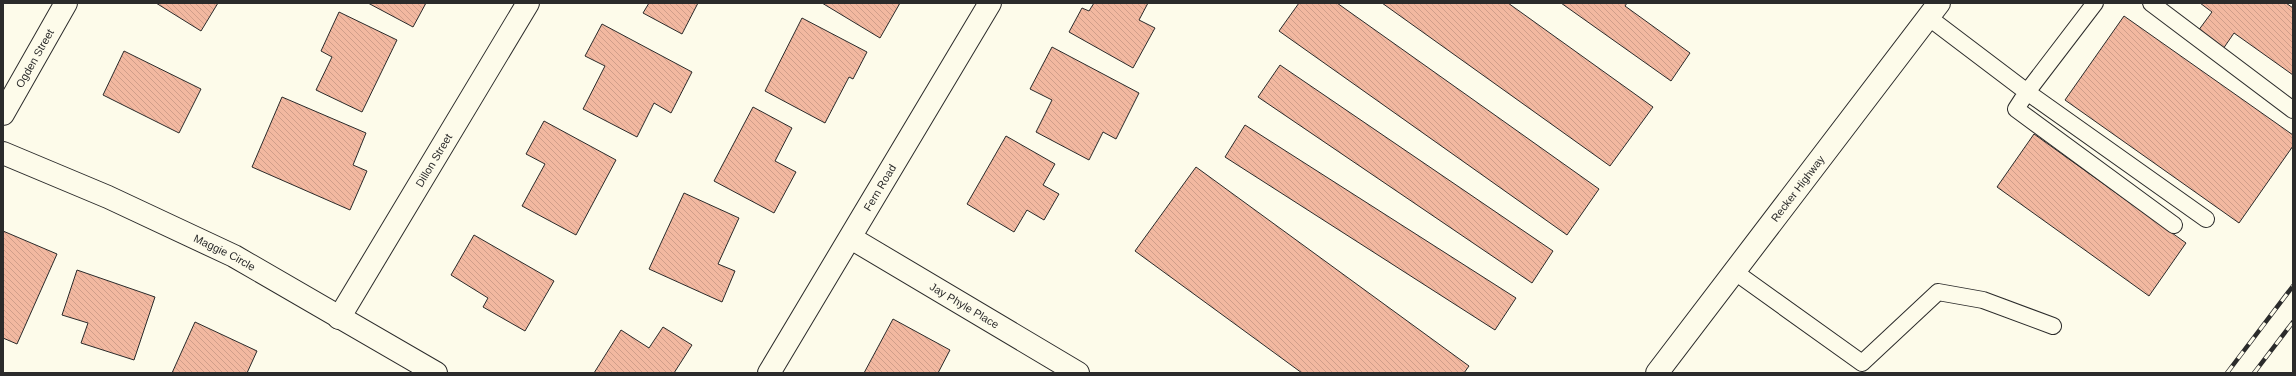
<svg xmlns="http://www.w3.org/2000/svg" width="2296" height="376" viewBox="0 0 2296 376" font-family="Arial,sans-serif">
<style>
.building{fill:url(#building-back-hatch);stroke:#2b2b2b}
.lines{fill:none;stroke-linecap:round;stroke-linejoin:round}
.lane-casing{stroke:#2b2b2b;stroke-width:18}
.street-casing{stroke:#2b2b2b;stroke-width:24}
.primary-casing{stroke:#2b2b2b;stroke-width:24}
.lane{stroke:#fdfbea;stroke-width:16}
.street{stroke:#fdfbea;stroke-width:22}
.primary{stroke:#fdfbea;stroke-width:22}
.rail-casing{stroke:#2b2b2b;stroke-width:4.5}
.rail{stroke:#fdfbea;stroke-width:3;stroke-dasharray:9;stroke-linecap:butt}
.labels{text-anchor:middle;stroke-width:3;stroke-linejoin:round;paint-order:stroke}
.street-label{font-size:11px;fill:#2b2b2b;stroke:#fdfbea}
</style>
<defs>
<pattern id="building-back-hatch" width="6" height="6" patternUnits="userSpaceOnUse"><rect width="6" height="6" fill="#f2b8a0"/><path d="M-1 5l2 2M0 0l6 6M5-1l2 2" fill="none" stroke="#d09e8a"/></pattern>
</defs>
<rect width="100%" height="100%" fill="#fdfbea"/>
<!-- building -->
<path class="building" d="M156 3H218L201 31Z
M368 3H426L413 27Z
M649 3H698L682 34 643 13Z
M822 3H900L880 38Z
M1094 3H1148L1139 20 1155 28 1133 68 1069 32 1082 8 1089 11Z
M1299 3H1337L1599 189 1567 235 1279 31Z
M1382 3H1508L1653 107 1610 166Z
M1561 3H1627L1625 6 1690 53 1671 81Z
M2200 3H2286L2293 8V75L2234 33 2223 49 2198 31 2212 12Z
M339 12 397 40 362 112 316 90 332 57 321 51Z
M2124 16 2293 135V146L2239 223 2065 100Z
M802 18 867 52 853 79 849 77 825 123 765 91Z
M602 24 692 72 671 113 654 103 637 137 583 109 605 66 585 56Z
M1052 47 1139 93 1116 139 1103 132 1089 160 1036 132 1052 100 1030 89Z
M124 51 201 89 179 133 103 95Z
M1280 65 1553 251 1532 283 1258 97Z
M282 97 366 133 353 165 367 171 350 210 252 167Z
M753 107 792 128 775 161 796 172 774 213 714 181Z
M544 121 616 160 576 235 522 206 545 164 526 154Z
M1245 125 1516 298 1495 330 1225 157Z
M2034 134 2186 243 2149 296 1997 187Z
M1006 136 1055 164 1043 185 1059 194 1044 220 1027 210 1014 232 967 204Z
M1196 167 1469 366 1464 373H1302L1135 251Z
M684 193 739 218 718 264 735 271 722 302 649 269Z
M3 231 57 254 17 344 3 338Z
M474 235 554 281 525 331 483 307 488 298 451 275Z
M77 270 155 297 134 360 81 343 88 323 62 315Z
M893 319 950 350 938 373H864Z
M195 322 257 351 247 373H172Z
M663 327 692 345 674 373H594L621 330 649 348Z"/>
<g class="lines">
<defs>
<path id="lane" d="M2151 3 2293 110
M1928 17 2027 92 2095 3
M2174 225 2016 109 2027 92 2206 219
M1735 272 1862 363 1938 292 1983 300 2053 326"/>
<g id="street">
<path id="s1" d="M3 114 66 3"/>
<path id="s2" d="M3 153 108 197 234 256 436 373"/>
<path id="s3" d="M851 238 1078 373"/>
<path id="s4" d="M339 318 528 3"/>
<path id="s5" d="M769 373 990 3"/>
</g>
<g id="primary">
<path id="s6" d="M1657 373 1939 3"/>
</g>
</defs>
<!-- lane casing -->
<use href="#lane" class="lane-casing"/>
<!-- street casing -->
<use href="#street" class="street-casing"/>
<!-- primary casing -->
<use href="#primary" class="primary-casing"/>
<!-- lane -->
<use href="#lane" class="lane"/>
<!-- street -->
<use href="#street" class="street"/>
<!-- primary -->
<use href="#primary" class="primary"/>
<defs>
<path id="rail" d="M2227 373 2293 286
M2254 373 2293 322"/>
</defs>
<!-- rail casing -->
<use href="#rail" class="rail-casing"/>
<!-- rail -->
<use href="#rail" class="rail"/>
</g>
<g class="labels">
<!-- street labels -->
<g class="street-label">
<text dy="4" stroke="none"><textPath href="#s1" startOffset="64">Ogden Street</textPath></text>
<text dy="4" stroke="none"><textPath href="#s4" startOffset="184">Dillon Street</textPath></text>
<text dy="4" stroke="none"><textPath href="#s5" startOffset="216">Fern Road</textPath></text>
<text dy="4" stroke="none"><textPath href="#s6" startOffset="232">Recker Highway</textPath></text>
<text dy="4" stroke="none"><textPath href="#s2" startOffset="243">Maggie Circle</textPath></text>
<text dy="4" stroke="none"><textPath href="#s3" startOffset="132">Jay Phyle Place</textPath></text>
</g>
</g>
<!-- border -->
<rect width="2296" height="376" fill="none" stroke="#2b2b2b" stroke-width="8"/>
</svg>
